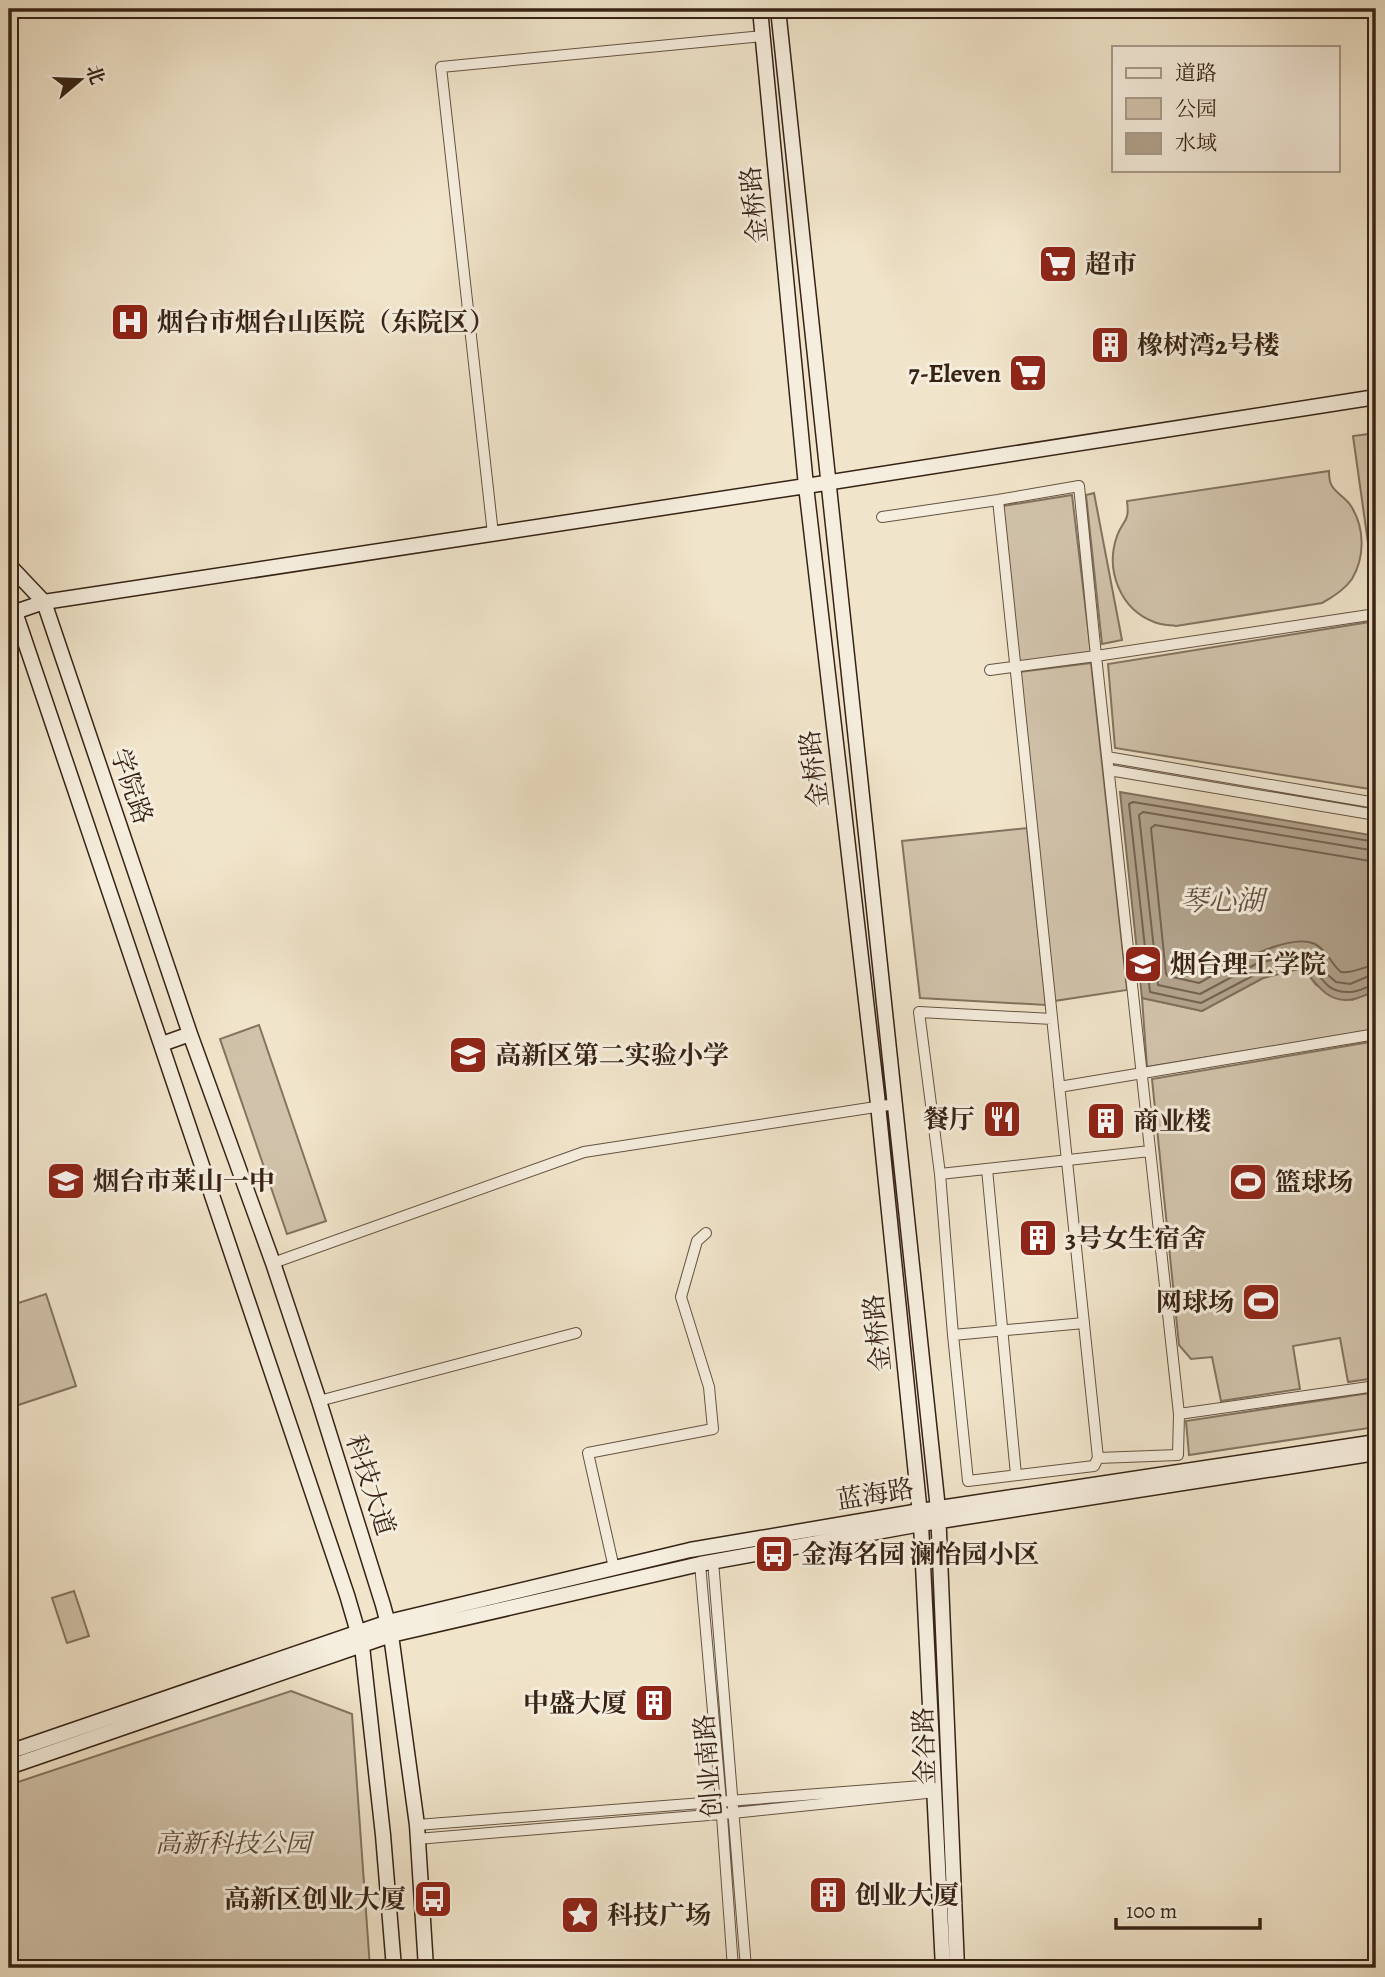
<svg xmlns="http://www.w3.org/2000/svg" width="1385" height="1977" viewBox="0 0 1385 1977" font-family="Alegreya,'Noto Serif SC',serif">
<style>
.green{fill:#d1c3ab;stroke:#847360;stroke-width:2}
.water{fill:#b1a28c;stroke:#806f5c;stroke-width:2}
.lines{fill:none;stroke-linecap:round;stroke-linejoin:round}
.shore{stroke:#746250;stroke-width:2}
.street-casing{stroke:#655342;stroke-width:12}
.secondary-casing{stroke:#372315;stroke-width:17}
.street{stroke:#f5eddd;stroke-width:10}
.secondary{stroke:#f5eddd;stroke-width:14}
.labels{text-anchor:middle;stroke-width:6;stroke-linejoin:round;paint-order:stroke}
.street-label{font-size:26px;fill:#372315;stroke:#f5eddd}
.poi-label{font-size:26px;font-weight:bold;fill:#372315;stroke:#f5eddd;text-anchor:start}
.park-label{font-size:26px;font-style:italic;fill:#5e4b3a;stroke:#f5eddd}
.water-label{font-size:28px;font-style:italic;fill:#624f3f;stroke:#f5eddd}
</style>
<rect width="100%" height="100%" fill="#f0e4ca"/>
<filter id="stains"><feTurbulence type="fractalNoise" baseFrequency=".00286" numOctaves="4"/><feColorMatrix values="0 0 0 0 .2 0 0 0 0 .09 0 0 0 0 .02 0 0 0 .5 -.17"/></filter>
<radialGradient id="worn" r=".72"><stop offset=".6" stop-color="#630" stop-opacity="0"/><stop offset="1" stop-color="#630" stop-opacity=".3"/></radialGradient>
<!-- green -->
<path class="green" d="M1376 433V600L1353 436Z
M1329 471C1329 475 1330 483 1332 486 1337 494 1346 498 1351 506 1365 528 1365 557 1352 579 1345 589 1333 597 1322 603L1176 626C1169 625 1161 625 1154 622 1120 609 1105 570 1117 536 1123 519 1130 523 1127 501Z
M1094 493 1122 640 1102 644 1086 495Z
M1072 495 1091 654 1017 663 1003 506Z
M1376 621V790L1115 748 1108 664Z
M1091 663 1127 990 1054 1001 1019 672Z
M1027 828 1046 1005 920 998 902 841Z
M1303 967 1316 985 1352 1000 1376 991V1030L1147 1067 1142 998 1202 1011 1263 978Z
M259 1025 326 1221 287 1234 220 1039Z
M1376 1041V1378L1348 1382 1340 1338 1293 1346 1300 1389 1221 1401 1212 1357 1191 1359 1179 1345 1152 1079Z
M46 1294 76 1386 9 1408V1306Z
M1376 1392V1427L1189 1455 1186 1421Z
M74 1591 89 1636 67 1643 52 1598Z
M291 1691 352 1714 370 1968H9V1785Z"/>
<!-- water -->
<path class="water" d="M1120 792 1376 836V991C1369 993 1362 997 1354 999 1329 1005 1316 984 1303 968L1263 978 1202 1011 1142 998Z"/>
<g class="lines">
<!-- shore -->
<path class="shore" d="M1376 842 1133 802 1129 804 1150 992 1201 1003 1260 972 1302 961C1322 967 1319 992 1348 992 1358 993 1367 986 1376 984
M1376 851 1143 812 1139 815 1158 985 1200 994 1256 964 1301 952 1314 956 1328 975 1336 982 1350 984 1369 976H1376
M1376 862 1155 825 1151 828 1166 974 1168 976 1199 983C1223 970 1288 931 1315 944 1327 950 1331 964 1341 972 1353 974 1364 966 1376 965"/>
<defs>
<path id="street" d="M998 500 1098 1458 1178 1455 1179 1414
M882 517 998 500 1079 486 1096 656 990 670
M493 534 441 67 763 36
M1376 614 1096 656 1179 1414 1376 1386
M1107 757 1376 803
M1109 770 1376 815
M1052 1019 919 1012 940 1174 953 1335 968 1481 1094 1466 1098 1458
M1059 1087 1376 1034
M987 1169 1016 1475
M940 1174 1150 1151
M273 1263 584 1152 895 1104
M953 1335 1084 1323
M319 1401 576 1333
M713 1561 746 1968
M700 1564 721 1802 733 1968
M614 1568 588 1453 713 1429 709 1387 681 1297 697 1241 706 1233
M417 1825 935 1785
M417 1839 733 1813 936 1792"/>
<path id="secondary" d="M760 9 806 486 877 1095 921 1524 943 1968
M778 9 938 1509 957 1968
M9 565 44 602 190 1034 273 1263 319 1401 383 1605 391 1635 417 1825 426 1968
M9 605 15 612 347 1595 362 1646 383 1835 394 1968
M15 612 44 602 806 486 1376 397
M162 1044 190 1034
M9 1752 388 1622 690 1550 920 1511 1376 1442
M9 1767 391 1635 700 1564 921 1524 1376 1453"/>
</defs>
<!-- street casing -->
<use href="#street" class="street-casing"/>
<!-- secondary casing -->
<use href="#secondary" class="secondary-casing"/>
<!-- street -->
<use href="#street" class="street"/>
<!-- secondary -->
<use href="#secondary" class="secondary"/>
</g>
<!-- icons -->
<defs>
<symbol id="supermarket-square" viewBox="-11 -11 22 22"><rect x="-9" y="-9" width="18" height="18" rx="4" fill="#8f2418" stroke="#f5eddd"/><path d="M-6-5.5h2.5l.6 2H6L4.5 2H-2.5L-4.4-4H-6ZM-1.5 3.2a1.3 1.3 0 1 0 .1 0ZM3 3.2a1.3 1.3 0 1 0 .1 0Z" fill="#fff"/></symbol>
<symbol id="hospital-square" viewBox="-11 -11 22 22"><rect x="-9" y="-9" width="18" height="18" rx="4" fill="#8f2418" stroke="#f5eddd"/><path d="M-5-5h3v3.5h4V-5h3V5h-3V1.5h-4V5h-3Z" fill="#fff"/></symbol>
<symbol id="building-square" viewBox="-11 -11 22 22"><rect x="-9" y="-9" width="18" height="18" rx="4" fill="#8f2418" stroke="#f5eddd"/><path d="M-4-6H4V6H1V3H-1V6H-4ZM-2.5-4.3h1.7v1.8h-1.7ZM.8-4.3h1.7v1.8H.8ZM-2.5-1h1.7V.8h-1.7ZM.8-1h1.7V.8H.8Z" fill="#fff"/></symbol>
<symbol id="university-square" viewBox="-11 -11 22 22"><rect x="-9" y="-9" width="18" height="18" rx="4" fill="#8f2418" stroke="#f5eddd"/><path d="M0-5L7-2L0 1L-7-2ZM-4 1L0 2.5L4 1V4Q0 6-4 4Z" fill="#fff"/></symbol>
<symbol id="school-square" viewBox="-11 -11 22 22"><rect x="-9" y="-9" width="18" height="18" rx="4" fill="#8f2418" stroke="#f5eddd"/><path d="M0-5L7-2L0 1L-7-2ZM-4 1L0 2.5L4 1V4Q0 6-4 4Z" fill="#fff"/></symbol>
<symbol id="restaurant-square" viewBox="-11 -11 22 22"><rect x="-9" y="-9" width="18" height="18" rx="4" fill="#8f2418" stroke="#f5eddd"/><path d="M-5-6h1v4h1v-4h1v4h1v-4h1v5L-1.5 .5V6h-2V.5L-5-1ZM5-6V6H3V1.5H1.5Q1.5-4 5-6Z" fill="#fff"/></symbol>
<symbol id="stadium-square" viewBox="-11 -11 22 22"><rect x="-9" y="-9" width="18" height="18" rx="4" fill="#8f2418" stroke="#f5eddd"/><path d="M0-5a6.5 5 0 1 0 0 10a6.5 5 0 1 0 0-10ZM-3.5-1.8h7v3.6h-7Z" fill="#fff"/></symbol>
<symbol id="bus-square" viewBox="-11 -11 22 22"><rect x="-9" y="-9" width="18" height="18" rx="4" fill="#8f2418" stroke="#f5eddd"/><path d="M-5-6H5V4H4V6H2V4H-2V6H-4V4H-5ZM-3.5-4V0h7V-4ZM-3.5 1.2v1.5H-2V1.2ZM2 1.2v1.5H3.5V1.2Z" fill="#fff"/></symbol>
<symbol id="sight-square" viewBox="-11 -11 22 22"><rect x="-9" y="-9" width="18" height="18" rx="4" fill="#8f2418" stroke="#f5eddd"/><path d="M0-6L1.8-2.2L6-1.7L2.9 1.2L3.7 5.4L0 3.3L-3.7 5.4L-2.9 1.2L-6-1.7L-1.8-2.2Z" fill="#fff"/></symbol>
</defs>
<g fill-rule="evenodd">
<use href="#supermarket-square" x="1036" y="242" width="44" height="44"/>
<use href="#hospital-square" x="108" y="300" width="44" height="44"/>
<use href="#building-square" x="1088" y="323" width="44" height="44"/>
<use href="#supermarket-square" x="1006" y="351" width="44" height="44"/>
<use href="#university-square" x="1121" y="942" width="44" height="44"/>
<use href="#school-square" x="446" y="1033" width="44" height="44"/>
<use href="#restaurant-square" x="980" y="1097" width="44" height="44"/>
<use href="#building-square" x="1084" y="1099" width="44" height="44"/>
<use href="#school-square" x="44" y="1159" width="44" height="44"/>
<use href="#stadium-square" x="1226" y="1160" width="44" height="44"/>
<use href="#building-square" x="1016" y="1216" width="44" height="44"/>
<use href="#stadium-square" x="1239" y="1280" width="44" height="44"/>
<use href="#bus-square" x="752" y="1532" width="44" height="44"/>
<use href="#building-square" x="632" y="1681" width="44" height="44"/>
<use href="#building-square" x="806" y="1873" width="44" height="44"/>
<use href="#bus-square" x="411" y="1877" width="44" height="44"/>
<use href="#sight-square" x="558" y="1893" width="44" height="44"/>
</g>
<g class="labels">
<!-- street labels -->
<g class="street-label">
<text transform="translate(754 205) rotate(-96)" y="9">金桥路</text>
<text transform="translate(814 769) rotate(-97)" y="9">金桥路</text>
<text transform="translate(132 786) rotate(71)" y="9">学院路</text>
<text transform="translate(877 1333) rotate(-96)" y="9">金桥路</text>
<text transform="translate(371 1485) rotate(72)" y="9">科技大道</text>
<text transform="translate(875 1494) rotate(-9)" y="9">蓝海路</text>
<text transform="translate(924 1746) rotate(-92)" y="9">金谷路</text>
<text transform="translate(708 1766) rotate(-95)" y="9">创业南路</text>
</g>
<!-- poi labels -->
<g class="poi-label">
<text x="1085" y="273">超市</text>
<text x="157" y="331">烟台市烟台山医院（东院区）</text>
<text x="1137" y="354">橡树湾2号楼</text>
<text x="1001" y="382" text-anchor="end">7-Eleven</text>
<text x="1170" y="973">烟台理工学院</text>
<text x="495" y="1064">高新区第二实验小学</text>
<text x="975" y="1128" text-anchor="end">餐厅</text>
<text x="1133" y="1130">商业楼</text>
<text x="93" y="1190">烟台市莱山一中</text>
<text x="1275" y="1191">篮球场</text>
<text x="1065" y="1247">3号女生宿舍</text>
<text x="1234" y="1311" text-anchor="end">网球场</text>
<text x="801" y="1563">金海名园 澜怡园小区</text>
<text x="627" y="1712" text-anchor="end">中盛大厦</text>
<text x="855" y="1904">创业大厦</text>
<text x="406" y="1908" text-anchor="end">高新区创业大厦</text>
<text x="607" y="1924">科技广场</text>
</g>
<!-- park labels -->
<g class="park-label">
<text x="233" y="1852">高新科技公园</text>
</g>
<!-- water labels -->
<g class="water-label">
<text x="1222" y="910">琴心湖</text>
</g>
</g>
<!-- margin -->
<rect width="1385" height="1977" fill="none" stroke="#f0e4ca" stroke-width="35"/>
<rect x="10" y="10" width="1364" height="1956" fill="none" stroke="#372315" stroke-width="3.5"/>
<rect x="18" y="18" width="1350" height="1942" fill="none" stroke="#372315" stroke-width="2"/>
<!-- legend -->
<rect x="1112" y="46" width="228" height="126" fill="#f5eddd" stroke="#a99c8d" stroke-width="2"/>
<rect x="1126" y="68" width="35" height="10" fill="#f5eddd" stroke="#a99c8d" stroke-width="2"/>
<text x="1175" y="80" font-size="21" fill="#372315">道路</text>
<rect x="1126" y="98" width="35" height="21" fill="#d1c3ab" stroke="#a99c8d" stroke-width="2"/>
<text x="1175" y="116" font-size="21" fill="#372315">公园</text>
<rect x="1126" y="133" width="35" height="21" fill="#b1a28c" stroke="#a99c8d" stroke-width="2"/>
<text x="1175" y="150" font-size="21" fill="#372315">水域</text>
<!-- north arrow -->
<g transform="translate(80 80) rotate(71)" stroke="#f5eddd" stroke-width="5" paint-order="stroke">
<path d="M0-5L12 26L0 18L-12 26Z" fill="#372315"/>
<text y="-10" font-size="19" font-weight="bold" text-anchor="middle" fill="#372315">北</text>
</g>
<!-- scale -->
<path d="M1116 1918v10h144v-10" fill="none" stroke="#372315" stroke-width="3.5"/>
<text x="1126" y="1918" font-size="21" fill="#372315" stroke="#f5eddd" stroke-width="5" paint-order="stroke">100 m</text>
<rect width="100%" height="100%" filter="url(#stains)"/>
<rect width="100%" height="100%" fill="url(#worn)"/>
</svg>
